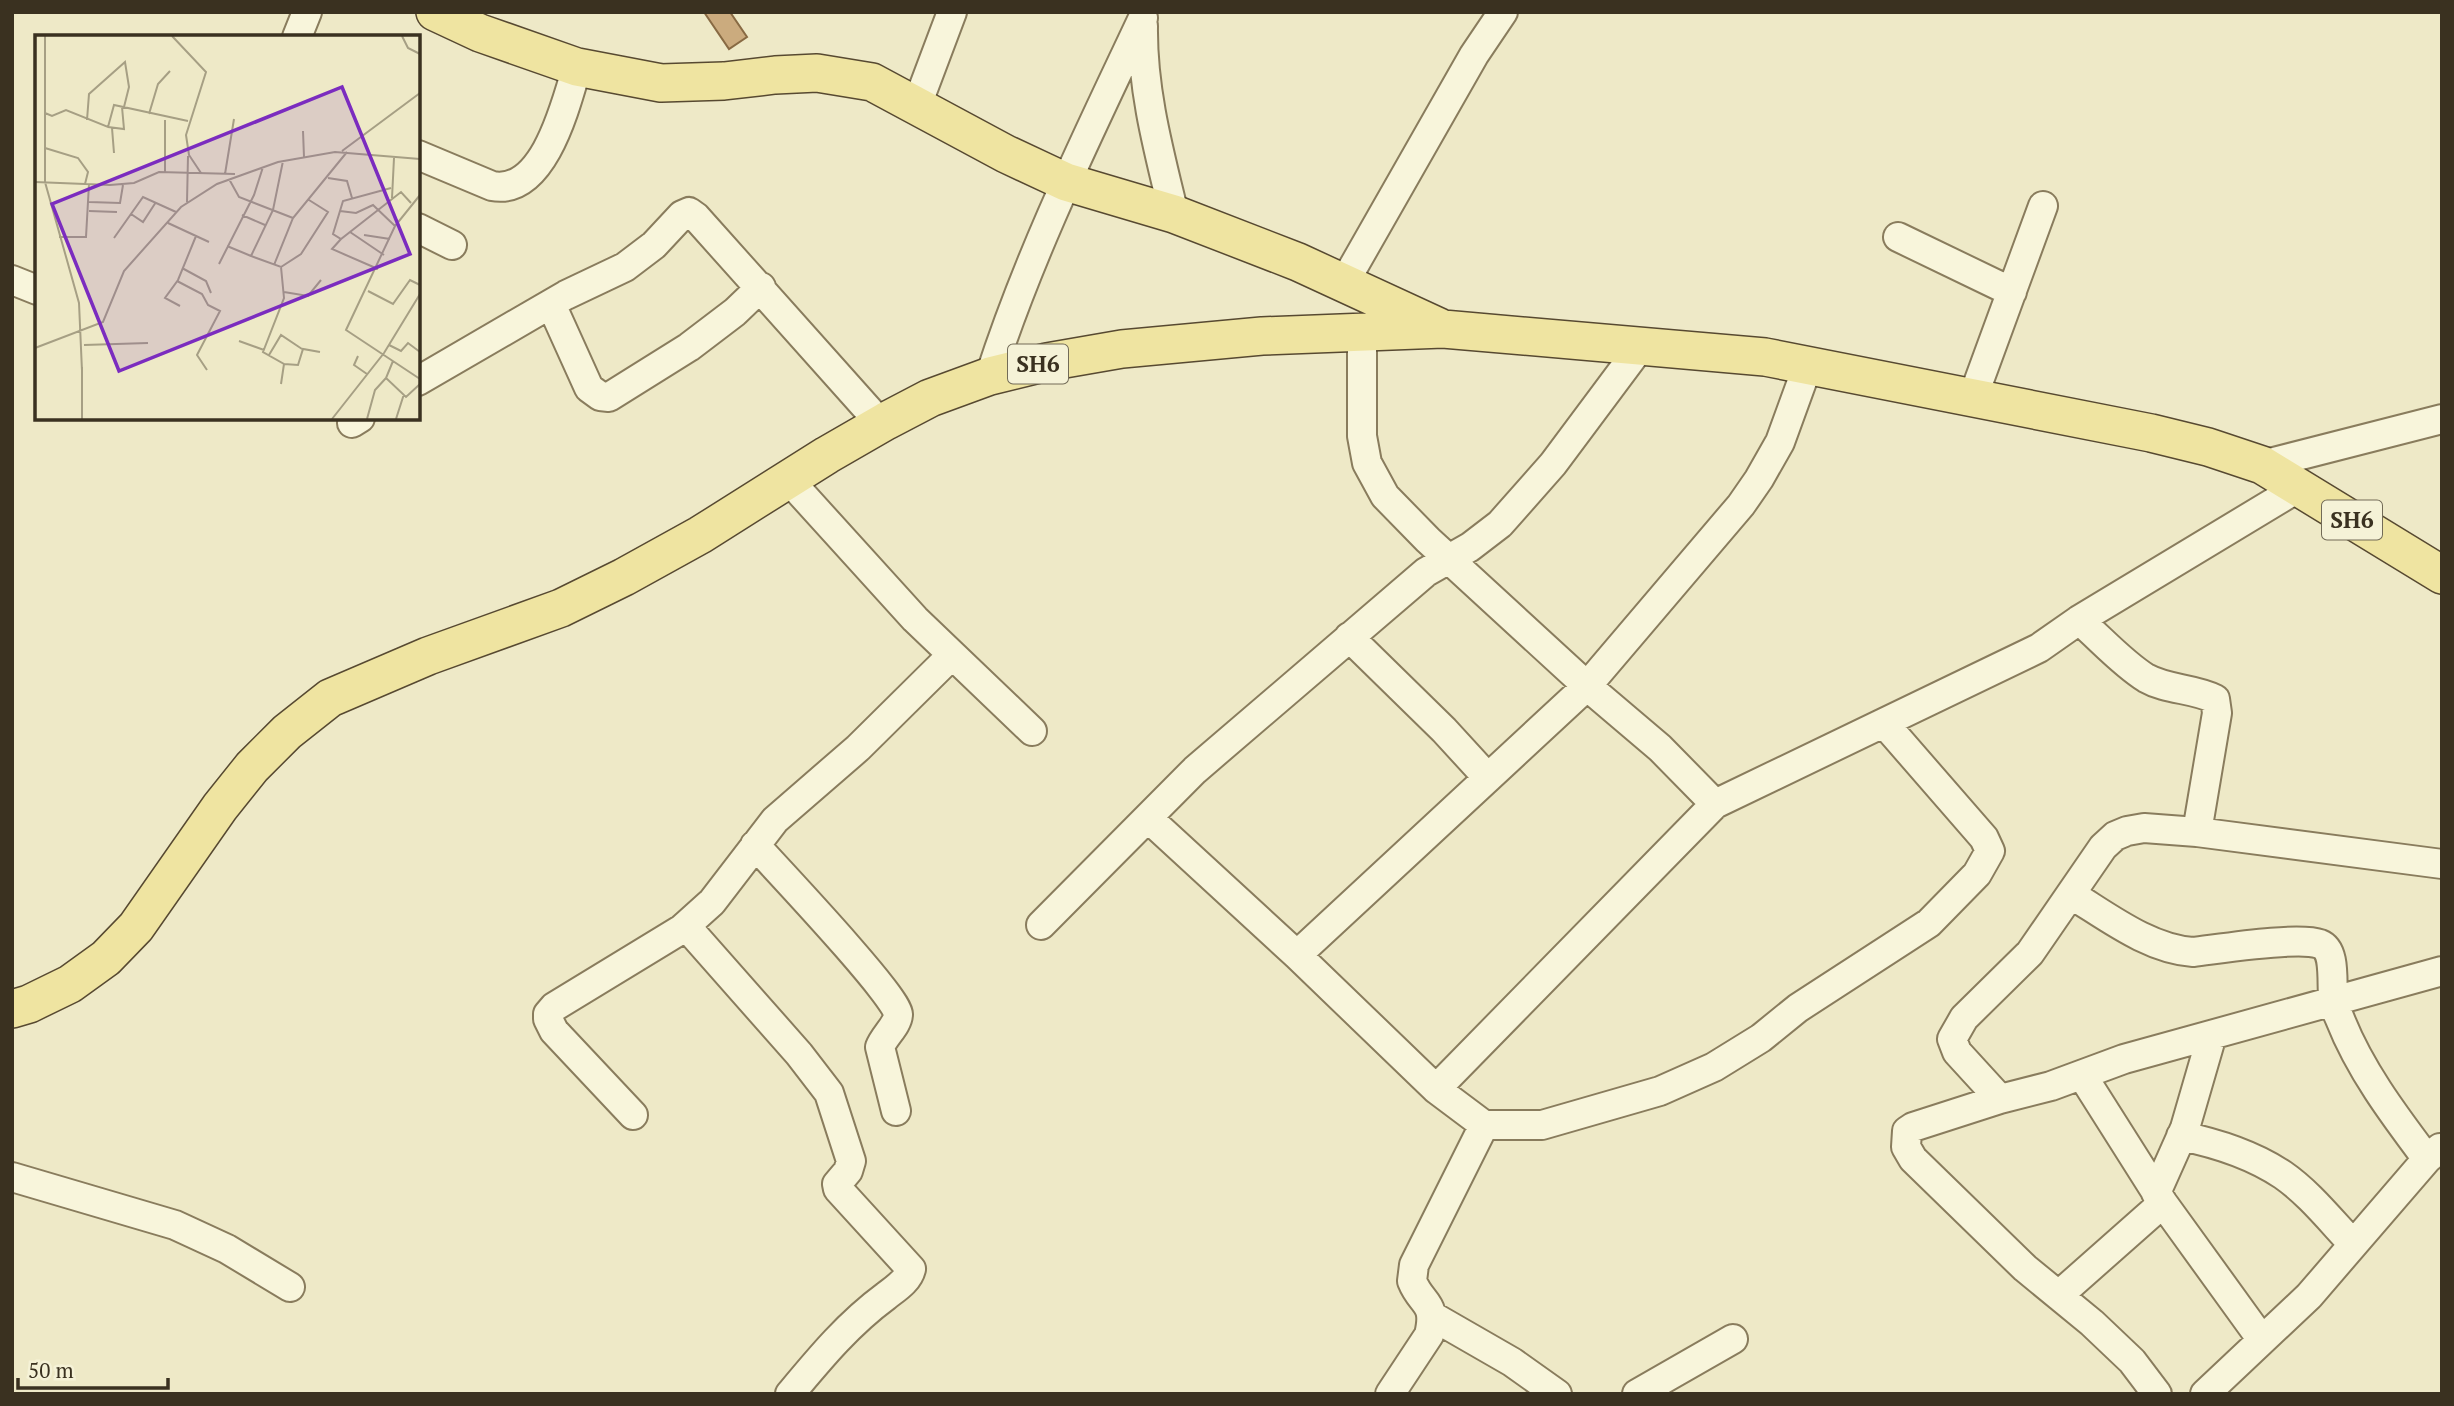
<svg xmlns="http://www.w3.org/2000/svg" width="2454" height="1406" viewBox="0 0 2454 1406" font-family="'PT Serif',serif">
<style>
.building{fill:#cbab7e;stroke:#886a43;stroke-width:2}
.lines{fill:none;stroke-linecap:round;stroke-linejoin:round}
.minor-casing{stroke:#897c5d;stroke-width:32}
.major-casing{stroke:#574931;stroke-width:40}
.minor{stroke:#f8f5db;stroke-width:28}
.major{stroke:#efe4a1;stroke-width:37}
.labels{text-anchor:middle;stroke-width:5;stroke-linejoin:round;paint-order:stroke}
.shield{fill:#f5f2d7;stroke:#726b57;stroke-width:2}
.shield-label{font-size:23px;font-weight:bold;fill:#3a3120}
.inset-road{fill:none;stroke:#a69f84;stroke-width:2}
.view{fill:#7b2cbf;fill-opacity:0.15;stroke:#7b2cbf;stroke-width:3.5}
.inset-edge{fill:none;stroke:#3a3120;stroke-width:3.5}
</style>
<rect width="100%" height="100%" fill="#eee9c7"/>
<!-- building -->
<path class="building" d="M704 12H730L747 37 729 49Z"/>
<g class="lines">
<defs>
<path id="minor" d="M1143 26C1142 90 1159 152 1174 214
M297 37 307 12
M917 105 952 12
M418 155 492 186C544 196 566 104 577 67
M418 228 452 245
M1898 237 2012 292
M12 280 37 290
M1344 283 1474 55 1503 12
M551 304 589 388 600 396 609 397 689 347 735 312 761 287
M1362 333V436L1367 463 1385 496 1428 540 1587 686 1660 748 1715 804
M1808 365 1780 442 1759 479 1741 505 1587 686 1297 955 1436 1089 1484 1125H1542L1660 1091 1714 1067 1761 1038 1798 1008 1929 923 1977 874 1990 851 1984 838 1884 723
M990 376C1030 252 1088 135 1143 18
M418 381 566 295 625 267 654 245 682 215 689 212 696 217 881 424
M1973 397 2043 206
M352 423 360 418
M2262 465 2442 419
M788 479 915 619 1032 731
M2079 620C2101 639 2122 663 2146 678 2167 690 2193 688 2215 699L2217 713 2197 832
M1349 637 1444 730 1488 778
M1148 818 1297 955
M755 845C774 866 898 997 898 1014 898 1025 884 1036 880 1047L896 1111
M2442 864 2197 832 2144 828 2127 831 2115 836 2103 847 2030 953 1964 1018 1952 1039 1957 1052 2000 1099 2051 1086 2124 1059 2442 971
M2072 895C2108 917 2149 949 2193 952 2219 949 2298 936 2320 944 2338 951 2330 989 2334 1004 2335 1009 2338 1014 2340 1019 2360 1070 2394 1115 2427 1159
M1041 925 1195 770 1426 572 1470 547 1500 524 1553 464 1641 346
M686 926 799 1054 829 1093 851 1161 848 1171 837 1184 838 1189 911 1269C908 1281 896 1288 886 1296 848 1324 820 1358 790 1394
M2082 1075 2163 1203 2262 1340
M1436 1089 1715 804 2039 648 2079 620 2301 486
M2000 1099 1913 1127 1907 1131 1906 1147 1913 1159 2025 1268 2092 1323 2132 1361 2157 1394
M633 1115 554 1031 548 1019V1014L554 1007 682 929 712 902 775 820 858 748 952 655
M2181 1136C2216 1143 2253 1155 2283 1175 2309 1193 2331 1221 2353 1244
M12 1177 175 1225 227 1249 290 1287
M2156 1193 2185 1128 2212 1035
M2059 1295 2163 1203
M1432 1316 1512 1362 1557 1394
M1390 1394 1429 1335C1437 1301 1422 1306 1412 1281L1414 1265 1484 1125
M1637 1394 1733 1339
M2205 1394 2309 1296 2427 1159 2440 1148"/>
<path id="major" d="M435 12 480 33 577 67 661 83 724 81 775 75 817 73 872 82 1006 154 1066 182 1174 214 1298 262 1439 327
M12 1009 29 1004 70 984 106 958 136 927 220 807 252 767 287 732 330 698 428 656 561 608 624 577 700 535 827 455 886 421 930 398 990 376 1047 362 1122 349 1262 336 1443 329 1765 357 2151 433 2208 447 2262 465 2442 575"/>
</defs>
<!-- minor casing -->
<use href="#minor" class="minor-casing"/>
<!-- major casing -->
<use href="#major" class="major-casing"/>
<!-- minor -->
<use href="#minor" class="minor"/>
<!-- major -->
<use href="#major" class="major"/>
</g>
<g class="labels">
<!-- shield labels -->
<g class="shield">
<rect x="1008" y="344.5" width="60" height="39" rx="5"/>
<rect x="2322" y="500.5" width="60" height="39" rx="5"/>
</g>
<g class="shield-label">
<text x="1038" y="372">SH6</text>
<text x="2352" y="528">SH6</text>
</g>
</g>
<!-- overview -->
<g transform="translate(35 35)">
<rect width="385" height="385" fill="#eee9c7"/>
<path class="inset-road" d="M10 1V147L44 268 47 336M137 1 171 37 151 100 154 120 166 138M367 1 373 13 385 19M10 78 17 81 31 75 73 92 79 70 153 86M114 79 123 49 135 36M52 85 54 59 90 27 94 52 89 72M130 85V138M73 92 89 94 87 72M77 93 79 118M268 96 269 122M10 113 43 123 53 137 50 149M307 116 385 58M248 126 238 175 216 221 246 232 266 219 293 177 274 165M190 139 199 84M293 143 312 146 317 163M194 144 204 162 258 183M0 147 75 150 99 148 124 137 200 139M356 153 308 166 298 199 306 204 366 157 376 168M385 160 360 191 311 295 385 344M357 163 359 123M54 167 85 168 88 150M152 167 153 121M54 176 82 177M305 176 321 178 338 170 360 191M96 179 108 187 121 167M207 180 230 190M133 188 174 207M315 197 349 220M329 200 355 204M24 202H51L54 149M79 203 108 162 141 177M306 204 297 214 343 234M192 211 216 221M184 229 219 160 228 132M239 230 258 183 312 117M147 233 171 246 176 258M142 246 167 259 173 270 185 276 162 320 172 335M333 256 358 269 375 245 385 250M249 257 273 261 286 245M145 271 130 263 143 245 161 201M204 306 229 315M49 310 113 308M354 310 366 316 373 308 385 317M0 313 68 287 89 236 146 172 182 149 243 127 300 117 385 124M234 320 246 300 267 314M323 321 319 330 332 339M358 326 351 343 371 362 385 349M249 329 263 330 268 314 285 317M47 332V384M246 349 249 329 228 317 249 263 246 232M297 384 349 318 385 259M332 384 340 355 351 343M361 384 369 359"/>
<path class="view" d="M307 52 375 219 84 336 17 169Z"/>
<rect width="385" height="385" class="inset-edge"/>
</g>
<!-- border -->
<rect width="2454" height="1406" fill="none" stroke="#3a3120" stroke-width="28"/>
<!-- scale -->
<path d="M18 1378v10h150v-10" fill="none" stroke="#3a3120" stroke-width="3.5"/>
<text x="28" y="1378" font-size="21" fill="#3a3120" stroke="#f5f2d7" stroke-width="5" paint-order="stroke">50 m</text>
</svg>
